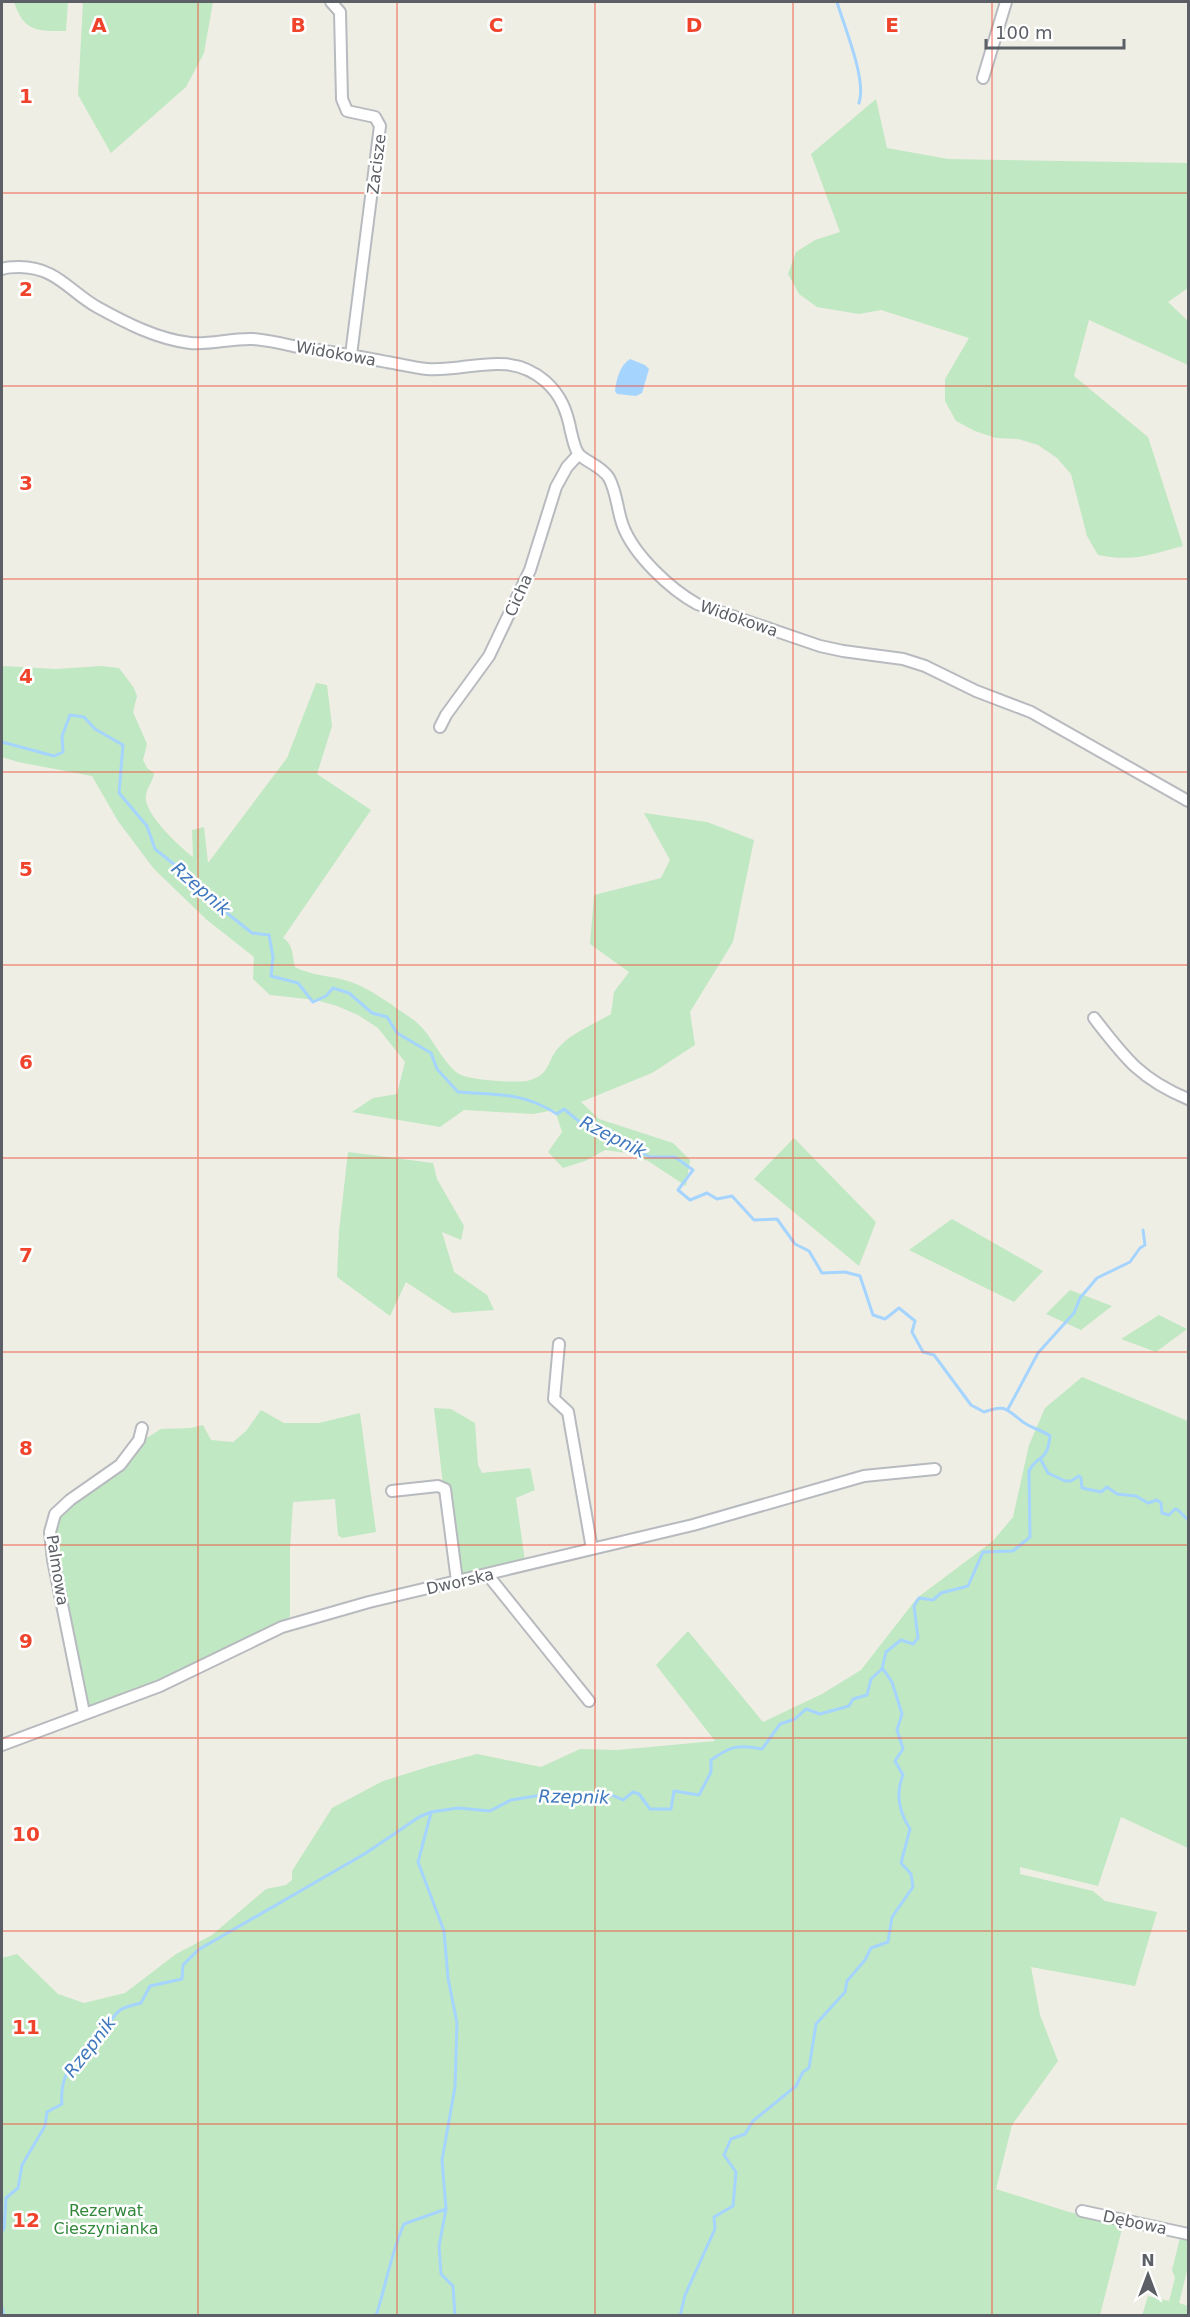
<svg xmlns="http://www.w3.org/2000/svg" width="1190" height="2317" viewBox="0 0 1190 2317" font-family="'DejaVu Sans',sans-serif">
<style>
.green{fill:#c0e8c2}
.water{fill:#a5d4ff}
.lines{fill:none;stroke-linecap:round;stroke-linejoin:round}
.stream{stroke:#a5d4ff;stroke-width:3}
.minor-casing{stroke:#b7babf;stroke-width:14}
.minor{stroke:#fff;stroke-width:10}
.grid{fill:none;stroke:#ef442b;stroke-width:1.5;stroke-opacity:0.55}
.labels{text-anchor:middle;stroke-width:5;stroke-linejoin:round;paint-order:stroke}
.street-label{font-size:16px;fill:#5c6066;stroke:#fff}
.park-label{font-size:16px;fill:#32873b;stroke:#fff}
.water-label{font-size:18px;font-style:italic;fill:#4078be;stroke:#fff}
.grid-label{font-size:20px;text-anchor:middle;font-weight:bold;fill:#ef442b;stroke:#fff;stroke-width:5;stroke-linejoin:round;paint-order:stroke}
</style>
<rect width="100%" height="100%" fill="#efeee5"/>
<!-- green -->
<path class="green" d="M14 2H68L66 31C37 31 24 32 14 2Z
M83 2H213L204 53 186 87 111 153 78 95Z
M876 99 887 148 948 159 1188 163V288L1168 302 1188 321V365L1089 320 1074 376 1148 437 1183 546C1149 555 1134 562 1098 555L1087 536 1071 474 1057 458 1038 445 1018 439 996 438 975 431 956 421 945 401V379L969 338 881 310 859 314 817 307 799 294 788 274 796 252 815 240 840 232 811 154Z
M2 666 56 669 101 666 119 668 134 688 137 696 133 712 147 744 143 760 147 768 154 773C153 782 147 787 146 795 142 812 180 847 193 857L192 830 204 827 208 863 287 758 316 683 327 685 332 726 317 774 371 810 283 938C294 945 292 956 295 967 309 975 332 976 348 981 370 988 393 1006 411 1018 432 1032 440 1061 459 1074 469 1080 515 1083 527 1081 552 1075 546 1060 560 1046 573 1032 595 1024 611 1014L614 992 629 972 590 944 594 895 661 878 670 860 644 813 707 822 754 840 733 942 690 1012 695 1045 652 1073 581 1102 599 1119 673 1143 690 1160 686 1186 648 1161 627 1153 605 1150 585 1161 563 1168 548 1152 562 1132 555 1110 533 1114 464 1110 440 1127 352 1112 373 1098 397 1094 405 1062 378 1028 358 1015 337 1006 316 1000 270 995 253 979 254 957 207 920 154 869 118 821 92 776 18 762 2 757Z
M794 1138 876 1222 859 1266 754 1179Z
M348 1152 433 1163 437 1179 464 1226 461 1240 442 1232 454 1272 487 1295 494 1310 453 1313 406 1282 390 1316 337 1277 339 1231Z
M952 1219 1043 1271 1014 1302 909 1250Z
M1070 1290 1112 1306 1081 1330 1046 1314Z
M1159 1315 1187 1329 1156 1352 1121 1339Z
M1082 1377 1188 1421V1848L1121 1817 1098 1886 1020 1867V1874L1093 1891 1105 1901 1157 1912 1135 1986 1031 1967 1040 2015 1058 2061 1012 2125 996 2189 1069 2212 1123 2225 1100 2315H2V1958L17 1954 58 1994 84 2003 125 1993 176 1954 212 1935 266 1889 286 1885 292 1880V1871L332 1808 383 1781 431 1766 477 1754 541 1767 580 1749 617 1750 715 1741 656 1665 688 1631 763 1722 822 1694 861 1670 917 1598 993 1541 1013 1517 1029 1445 1045 1408Z
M434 1408 451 1409 475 1423 478 1465 482 1473 530 1468 535 1490 516 1498 525 1561 463 1577 450 1488 443 1484Z
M261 1410 284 1423H319L360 1413 376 1532 342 1538 338 1535 335 1499 293 1502 290 1549V1617L143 1689 89 1708 86 1705 54 1539 55 1525 63 1509 120 1473 145 1439 161 1429 191 1428 203 1425 211 1440 233 1442 246 1431Z
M1180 2238 1188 2239V2267L1179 2303 1188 2306V2315L1142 2316 1148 2296 1169 2301 1175 2278 1172 2270Z"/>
<!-- water -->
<path class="water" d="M630 359 645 365 649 369 642 393 636 396 617 394 615 391C616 380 620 365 630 359Z"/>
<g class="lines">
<!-- stream -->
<path class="stream" d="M837 2C844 26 867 80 859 103
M2 742 54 756 63 752 62 736 70 715 84 717 95 729 123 745 119 793 147 826 155 849 175 865 193 886 252 933 269 935 273 957 271 976 298 983 313 1002 326 996 333 988 349 993 372 1013 387 1017 397 1033 431 1053 437 1069 458 1092C497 1095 523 1092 557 1114L564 1109 587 1128 650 1157H675L693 1170 678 1190 690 1200 707 1193 717 1199 732 1196 754 1220 777 1219 795 1244 809 1251 822 1273 845 1272 860 1276 873 1315 885 1319 899 1308 915 1321 912 1332 923 1352 934 1355 971 1405 984 1412C1006 1404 1006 1409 1023 1422 1031 1428 1042 1430 1050 1436 1047 1464 1038 1453 1029 1471L1030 1537 1013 1551 983 1552 968 1586 941 1593 933 1600 919 1598 914 1606 918 1638 913 1644 901 1640 886 1652 882 1669 871 1679 867 1695 853 1699 849 1706 820 1714 806 1709 795 1719 780 1724 762 1749C738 1744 731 1746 711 1760V1772L699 1795 674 1791 671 1809H650L639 1794 633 1792 623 1800 612 1795 595 1800H578L548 1794 511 1800 490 1811 458 1808 431 1812 419 1817 366 1853 198 1950 183 1965 182 1979 150 1986 141 2003C134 2005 123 2007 119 2011 114 2015 111 2021 107 2026 84 2049 58 2068 62 2104L47 2112 45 2126 22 2165 18 2188 6 2198 4 2229 2 2231
M1008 1409 1038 1353 1074 1313 1080 1298 1097 1278 1130 1262 1140 1248 1145 1245 1143 1230
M1041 1460 1048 1473 1065 1481H1071L1079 1476 1081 1478 1082 1488 1101 1492 1107 1487 1117 1494 1136 1496 1148 1503 1157 1500 1161 1503 1162 1513 1169 1515 1175 1509 1178 1510 1188 1520
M431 1813 418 1862 444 1931 448 1978 457 2023 455 2087 442 2160 446 2209 439 2246 441 2274 453 2286 455 2316
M2 2307 4 2316
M376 2316C386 2285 391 2253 404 2224L446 2209
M680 2316 685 2295 715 2229 714 2217 733 2206 736 2172 724 2155 731 2139 745 2134 753 2121 796 2086 803 2072 809 2068 816 2024 845 1992 847 1981 865 1960 871 1948 888 1942 892 1917 913 1887 911 1874 901 1863 910 1829C899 1812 895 1794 903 1775L895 1761 903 1749 897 1730 902 1714 892 1682 883 1669"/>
<defs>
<path id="minor" d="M331 2 340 12 342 99 347 111 375 117 380 126 351 355
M983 78 1006 2
M2 269C7 267 13 267 19 267 56 267 69 291 97 307 126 323 157 339 190 343 210 345 232 338 253 339 266 340 280 343 293 346 325 351 356 356 387 362 400 364 414 368 427 369 468 372 508 349 545 381 561 395 567 411 571 432 573 439 574 447 578 453 583 461 601 465 609 478 617 493 617 510 623 526 634 555 670 589 697 604L820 646 843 651 903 659 925 666 976 691 1031 712 1188 801
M440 727 446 715 489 656 530 570 556 487 567 467 578 455
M1094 1018C1125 1058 1140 1079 1188 1099
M559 1344 554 1399 568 1412 592 1549
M392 1491 438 1486 445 1489 457 1581
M487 1574 589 1701
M84 1713 53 1560 50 1532 55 1514 70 1500 120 1465 139 1440 142 1428
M2 1745 160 1686 282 1627 369 1602 693 1525 864 1476 935 1469
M1082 2211 1188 2234"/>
</defs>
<!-- minor casing -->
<use href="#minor" class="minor-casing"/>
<!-- minor -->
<use href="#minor" class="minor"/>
</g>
<!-- grid -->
<path class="grid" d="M198 2V2316M397 2V2316M595 2V2316M793 2V2316M992 2V2316M2 193H1188M2 386H1188M2 579H1188M2 772H1188M2 965H1188M2 1158H1188M2 1352H1188M2 1545H1188M2 1738H1188M2 1931H1188M2 2124H1188"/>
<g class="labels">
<!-- street labels -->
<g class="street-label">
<text transform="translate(376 164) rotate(-83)" y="6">Zacisze</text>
<text transform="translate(336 353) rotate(10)" y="6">Widokowa</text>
<text transform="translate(518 595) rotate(-66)" y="6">Cicha</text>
<text transform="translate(739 618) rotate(19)" y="6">Widokowa</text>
<text transform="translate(58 1570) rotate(81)" y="6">Palmowa</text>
<text transform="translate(460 1581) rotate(-13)" y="6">Dworska</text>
<text transform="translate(1135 2222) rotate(12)" y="6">Dębowa</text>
</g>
<!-- park labels -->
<g class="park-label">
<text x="106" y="2216">Rezerwat<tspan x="106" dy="18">Cieszynianka</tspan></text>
</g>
<!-- water labels -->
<g class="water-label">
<text transform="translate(201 889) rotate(41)" y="6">Rzepnik</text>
<text transform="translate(613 1137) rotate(27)" y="6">Rzepnik</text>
<text transform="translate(574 1797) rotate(1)" y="6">Rzepnik</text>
<text transform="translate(90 2047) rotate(-52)" y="6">Rzepnik</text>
</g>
</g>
<g class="grid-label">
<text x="99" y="32">A</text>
<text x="298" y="32">B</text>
<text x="496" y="32">C</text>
<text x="694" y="32">D</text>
<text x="892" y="32">E</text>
<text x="26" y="103">1</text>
<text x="26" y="296">2</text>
<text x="26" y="490">3</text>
<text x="26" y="683">4</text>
<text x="26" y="876">5</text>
<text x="26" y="1069">6</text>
<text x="26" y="1262">7</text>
<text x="26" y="1455">8</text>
<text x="26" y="1648">9</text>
<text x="26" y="1841">10</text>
<text x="26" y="2034">11</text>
<text x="26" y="2227">12</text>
</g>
<!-- border -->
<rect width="1190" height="2317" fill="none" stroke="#5c6066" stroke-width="6"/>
<!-- north arrow -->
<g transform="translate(1148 2275)" stroke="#ffffff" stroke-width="4.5" paint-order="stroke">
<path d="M0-4.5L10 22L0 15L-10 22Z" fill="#5c6066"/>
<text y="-9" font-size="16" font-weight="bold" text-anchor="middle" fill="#5c6066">N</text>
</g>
<!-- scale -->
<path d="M986 39v9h138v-9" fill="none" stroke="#5c6066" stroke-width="3"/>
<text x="995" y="39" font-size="18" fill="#5c6066" stroke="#ffffff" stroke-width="4.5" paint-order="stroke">100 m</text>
</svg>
